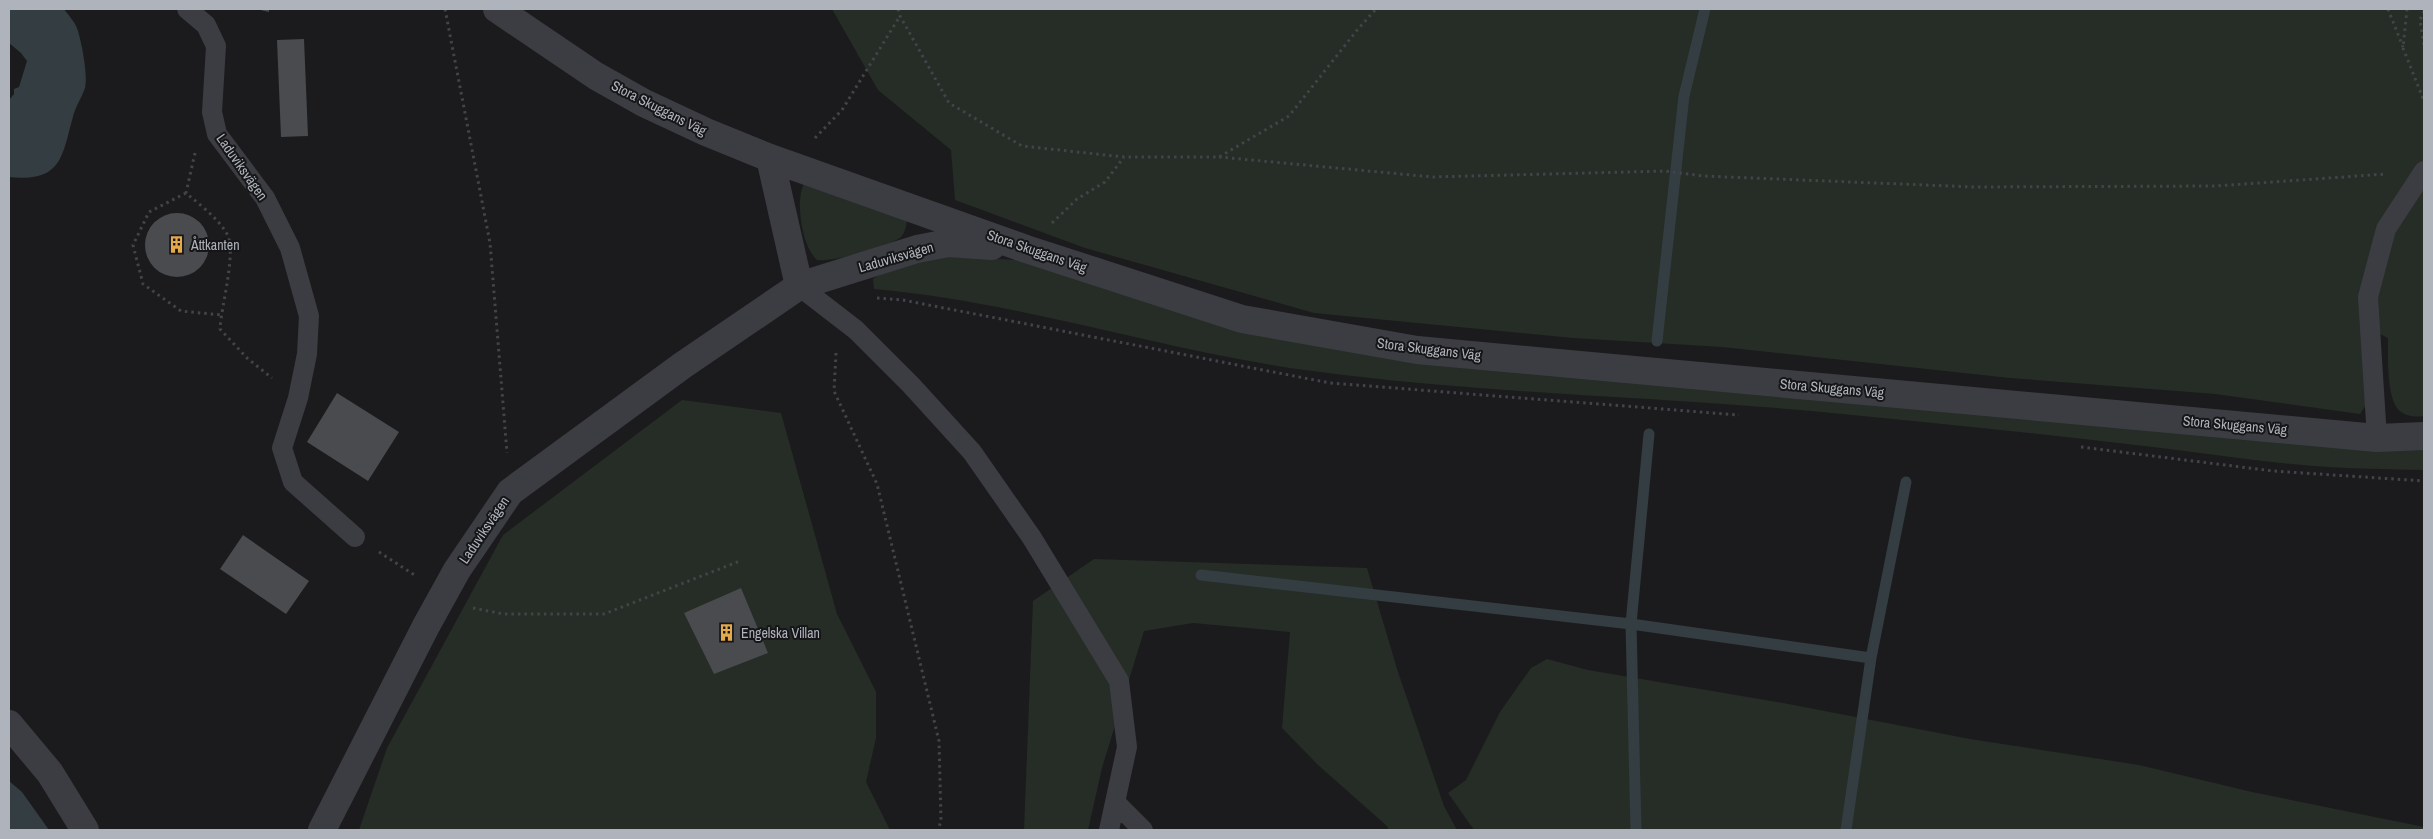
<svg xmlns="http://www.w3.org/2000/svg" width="2433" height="839" viewBox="0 0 2433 839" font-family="'Archivo Narrow',sans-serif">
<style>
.green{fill:#252d26}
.water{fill:#343d42}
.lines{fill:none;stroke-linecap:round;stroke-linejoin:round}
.stream{stroke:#343d42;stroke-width:11}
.building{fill:#4a4b4f}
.path{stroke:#424449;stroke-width:3;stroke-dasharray:2.5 4;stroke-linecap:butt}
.lane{stroke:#3c3d42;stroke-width:20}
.street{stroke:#3c3d42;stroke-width:28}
.labels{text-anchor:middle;stroke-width:4;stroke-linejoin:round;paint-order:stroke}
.street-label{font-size:14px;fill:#afb3bb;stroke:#161618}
.poi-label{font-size:14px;fill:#afb3bb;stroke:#161618;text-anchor:start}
</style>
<rect width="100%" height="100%" fill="#1b1b1d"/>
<!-- green -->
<path class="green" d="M832 9H2424V416C2416 417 2408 417 2401 412 2386 402 2388 355 2388 338L2360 324 2368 402 2360 414 2215 394 2010 378 1722 347 1573 338 1314 313 1085 248 955 200 951 150 878 90Z
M805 182 907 218C907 225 905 232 901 237 892 246 829 263 817 260 802 247 794 199 805 182Z
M931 256 1019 260 1223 322 2424 448V470C2388 469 2351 469 2314 466 2252 461 2190 451 2127 444 2026 432 1924 422 1822 412 1653 396 1482 394 1313 371 1165 352 1023 302 874 289L873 279 889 268Z
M682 400 781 413 837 614 876 692V738L866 782 890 830H359L387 748 503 535Z
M1094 559 1367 568 1398 672 1444 806 1457 830H1389L1387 826 1318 765 1282 728 1290 632 1193 623 1144 631 1102 768 1088 830H1024L1033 601Z
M1547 659 1588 670 1783 703 1970 739 2139 765 2252 792 2424 827V830H1474L1448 793 1466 780 1500 712 1531 668Z"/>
<!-- water -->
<path class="water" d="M9 9H64C69 16 76 23 78 31 82 45 88 75 85 88 82 97 77 104 74 113 62 154 64 183 9 177V100L14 94V89L19 87 27 61 21 53 9 43Z
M9 781 22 792 49 830H9Z"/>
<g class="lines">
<!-- stream -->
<path class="stream" d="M1657 341 1684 96 1705 9
M1201 575 1631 624 1871 658 1906 482
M1636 830 1631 624 1649 434
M1846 830 1871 658"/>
</g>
<!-- building -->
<path class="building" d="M256 9H269V12Z
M304 39 308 136 281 137 277 40Z
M145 245a32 32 0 1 1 64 0a32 32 0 1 1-64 0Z
M337 393 399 432 368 481 307 442Z
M243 535 309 581 286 614 220 569Z
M741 588 768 653 714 674 684 613Z"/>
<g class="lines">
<!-- path -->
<path class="path" d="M445 9 490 243 507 453
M898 9 900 16 949 103 1022 146 1124 157H1219L1289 116 1358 29 1376 9
M2388 9 2403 47
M2407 9 2403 48 2424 101
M2424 11 2420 20 2424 45
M815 138 842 110 900 16
M195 153 186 193C200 205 218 218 227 234 237 251 221 307 220 329L247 358 272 378
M1219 157 1433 177 1665 171 1703 176 1974 187 2216 186 2386 174
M186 193 149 212 133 245 143 284 181 311 221 315
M1052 223 1077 199 1105 182 1124 157
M877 298 903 300 1330 383 1739 415
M836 353 834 391 877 484 939 741 941 821 938 830
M2081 447 2273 471 2424 481
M379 552 416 576
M473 608 503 614H604L740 561"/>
<!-- lane -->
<path class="lane" d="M187 9 206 25 216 46 212 112 217 134 265 198 290 248 309 316 307 354 298 398 282 448 293 482 355 537
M799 286 856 330 911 385 972 452 1032 538 1119 681 1127 747 1109 830
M2377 438 2368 297 2386 229 2424 171
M1115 802 1143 830"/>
<!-- street -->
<path class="street" d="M497 9 596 76 644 103 706 132 770 158 1026 249 1242 319 1417 350 2377 438 2424 436
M770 158 799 286
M9 724 50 773 85 830
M322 830 426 626 457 570 510 492 683 365 799 286 917 249 948 243 992 246"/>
</g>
<!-- icons -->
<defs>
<symbol id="building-bare" viewBox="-9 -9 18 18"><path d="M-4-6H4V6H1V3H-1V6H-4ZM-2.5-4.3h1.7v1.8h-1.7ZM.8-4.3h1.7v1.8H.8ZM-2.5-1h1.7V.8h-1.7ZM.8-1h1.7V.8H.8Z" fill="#e3a94d" stroke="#161618" stroke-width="2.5" paint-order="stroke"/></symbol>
</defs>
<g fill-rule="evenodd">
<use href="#building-bare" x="164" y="232" width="25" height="25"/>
<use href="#building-bare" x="714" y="620" width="25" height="25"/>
</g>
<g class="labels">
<!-- street labels -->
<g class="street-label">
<text transform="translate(659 108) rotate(27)" y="5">Stora Skuggans Väg</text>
<text transform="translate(242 167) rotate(55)" y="5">Laduviksvägen</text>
<text transform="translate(1037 251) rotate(19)" y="5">Stora Skuggans Väg</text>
<text transform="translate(896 257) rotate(-16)" y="5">Laduviksvägen</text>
<text transform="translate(1429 349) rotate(7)" y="5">Stora Skuggans Väg</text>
<text transform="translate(1832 388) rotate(5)" y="5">Stora Skuggans Väg</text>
<text transform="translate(2235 425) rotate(5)" y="5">Stora Skuggans Väg</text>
<text transform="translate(484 530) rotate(-56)" y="5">Laduviksvägen</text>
</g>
<!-- poi labels -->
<g class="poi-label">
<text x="191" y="250">Åttkanten</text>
<text x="741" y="638">Engelska Villan</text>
</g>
</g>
<!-- border -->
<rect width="2433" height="839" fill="none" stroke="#afb3bb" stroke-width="20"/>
</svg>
